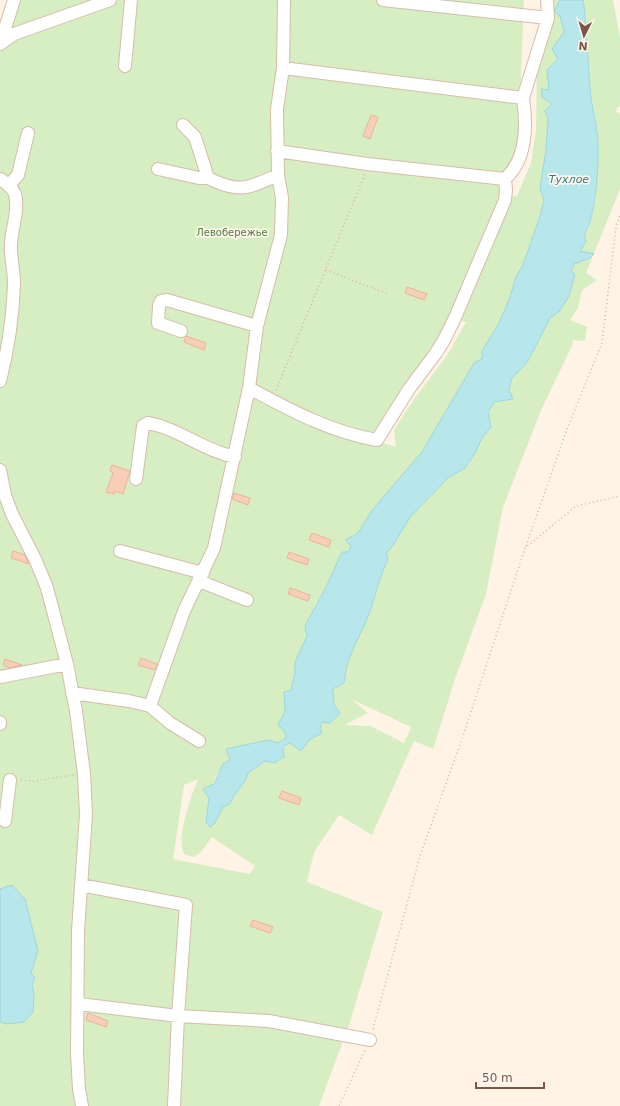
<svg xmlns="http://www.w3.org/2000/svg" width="620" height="1106" viewBox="0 0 620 1106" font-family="'DejaVu Sans',sans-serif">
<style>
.green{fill:#d6eec1;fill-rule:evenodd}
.water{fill:#b7e6eb;stroke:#9cd7de}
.building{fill:#f7cfb9;stroke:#ecb498}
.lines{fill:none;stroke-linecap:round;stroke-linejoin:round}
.minor-casing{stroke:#d5bcac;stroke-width:14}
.path{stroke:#ddb29c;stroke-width:1.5;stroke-dasharray:1 3;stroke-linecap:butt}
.minor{stroke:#fff;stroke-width:12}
.labels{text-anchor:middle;stroke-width:3.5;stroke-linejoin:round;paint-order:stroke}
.park-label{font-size:10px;fill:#517c3b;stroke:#fff7ee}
.water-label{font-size:11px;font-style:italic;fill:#387982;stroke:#fff7ee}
</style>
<rect width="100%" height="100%" fill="#fff3e5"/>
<!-- green -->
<path class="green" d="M17 0H524L518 144 500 196H517L531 163 536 131 537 56 542 14 540 0H560L554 11 560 16 564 32 552 49 558 59 549 90 541 89 552 104 545 111 548 118 546 150 540 188 544 200 540 216 523 265 516 277 509 300 499 323 482 351V360L474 363 422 452 373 509 348 552H342L327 585 315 605 307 636 295 662V673L291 690 284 700 285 711 278 725 285 732 286 738 278 743 268 740 226 749 230 760C212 770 208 803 206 822L210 827 215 823 223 807 230 804C234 792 244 784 248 773L291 743 301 751 309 740 322 733 320 729 322 722 340 713 334 705 333 689 344 683C346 655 361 637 370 611 376 593 380 576 388 559L386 554 393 545 411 516 448 478 465 468 475 453 482 438 491 427 488 412 494 402 513 398 509 391 512 378 528 361 550 318 559 312 574 264 590 258 593 255 580 251 584 235 589 229 596 198 598 132 590 88V75L583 0H613L620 38V107L618 106 616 112 620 114V189L586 273 597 280 582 290 578 308 570 320 587 327 585 341 573 340 572 346 542 408 503 507 486 594 455 679 433 749 414 741 372 835 339 815 314 852 307 882 383 912 349 1025 319 1106H0V46ZM450 317 466 322 448 354 412 402 394 430 396 447 371 439 433 349ZM351 699 411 727 404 743 370 726 344 725 368 713ZM198 779C191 796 176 838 184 854L193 857 201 852 212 837 255 866 250 874 173 859 184 785Z"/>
<!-- water -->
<path class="water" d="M560 0H583L584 6C587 34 588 61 590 88 591 103 595 116 597 131 600 152 597 218 584 235L586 241 580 251 594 254 590 258 574 264 571 272 575 274 569 296 559 312 550 318 528 361 512 378 509 390 513 399 494 402 488 412 491 427 482 438 475 453 465 468 448 478 411 516 393 545 386 554 388 559C380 576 376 593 370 611 361 637 346 655 344 683L333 689 334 705 340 713 330 723 322 722 320 729 322 733 309 740 301 751 290 743 283 747 284 757 274 763 265 761 248 773 245 781 233 797 230 804 223 807 215 823 210 827 206 822 209 798 203 789 214 784 223 764 230 760 226 749 268 740 278 743 286 738 285 732 278 725 285 711 284 692 291 690 295 673V662L307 636 305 626 327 585 342 552H348L351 546 345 540 357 534 373 509 422 452 474 363 482 359V351L499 323 509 300 516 277 523 265 540 216 544 200 540 188 546 150 548 118 545 111 552 104 542 97 541 89 549 90 547 70 558 59 552 49 564 32 560 16 554 11Z
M12 885 25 899 38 951 31 973 35 978 32 984 34 994 33 1012 24 1022 7 1024 0 1022V889Z"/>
<!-- building -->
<path class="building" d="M371 115 378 117 370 139 363 136Z
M407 287 427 294 424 300 405 293Z
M186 336 206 343 204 350 184 342Z
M112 465 130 471 123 494 115 491 114 494 106 492 113 473 110 471Z
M234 493 250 498 248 505 232 499Z
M312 533 331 540 329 547 309 540Z
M13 551 25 555 29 564 11 558Z
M289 552 309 559 307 565 287 558Z
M290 588 310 595 308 601 288 594Z
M141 658 157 664 155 670 138 665Z
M5 659 22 665 9 668 3 665Z
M282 791 301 798 299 805 279 798Z
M253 920 273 927 270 933 250 926Z
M88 1013 108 1021 106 1027 86 1020Z"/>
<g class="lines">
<defs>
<path id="minor" d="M383 0 548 18 523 98
M547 0 548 18
M0 44 14 34 110 0
M0 44 14 0
M125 66 131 0
M283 68 523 98C527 125 527 159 505 179
M183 125 195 137 208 178C240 194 248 188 278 175
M158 169 199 178H208
M0 179C6 183 12 187 15 194 19 211 12 227 11 243 10 256 14 270 14 283 13 315 8 350 0 381
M9 185 18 175 28 133
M181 331 158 323 159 306 161 301 167 300 257 326
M249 388C290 410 330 432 377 440L409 389 436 353 444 340 454 320 505 200 506 190 505 179 367 164 277 151
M0 470 5 495 12 514 36 561 47 588 67 664 76 711 84 774 86 814 78 931 77 1054 79 1089 82 1106
M136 479 143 426 148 423C180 429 202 450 235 457
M120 551 203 573
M199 581 247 600
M0 677 67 664
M72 693 129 701 150 706 170 723 199 741
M150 706 184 611 214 548 249 388 257 326 281 235 282 198 278 175 277 109 283 68 284 0
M0 722V724
M5 821 10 780
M81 885 186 905 178 1016 174 1106
M79 1004 178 1016 269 1021 370 1040"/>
</defs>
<!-- minor casing -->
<use href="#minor" class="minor-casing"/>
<!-- path -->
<path class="path" d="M326 270 388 294
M276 390 365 174
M526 546 567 429 602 343 616 227 620 215
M21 780 33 781 75 775
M373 1029 420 856 463 736 525 548 576 506 620 496
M339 1106 365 1050"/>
<!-- minor -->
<use href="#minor" class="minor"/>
</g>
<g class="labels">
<!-- park labels -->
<g class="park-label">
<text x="232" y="236">Левобережье</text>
</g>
<!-- water labels -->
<g class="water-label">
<text x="569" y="183">Тухлое</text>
</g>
</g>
<!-- north arrow -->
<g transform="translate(584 36) rotate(185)" stroke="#fff7ee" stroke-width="3" paint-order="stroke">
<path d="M0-3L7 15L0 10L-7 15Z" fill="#7b5747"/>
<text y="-6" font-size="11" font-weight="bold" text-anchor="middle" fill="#7b5747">N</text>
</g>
<!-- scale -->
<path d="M476 1082v6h68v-6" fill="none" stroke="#7b5747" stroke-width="2"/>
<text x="482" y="1082" font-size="12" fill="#7b5747" stroke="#fff7ee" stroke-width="3" paint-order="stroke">50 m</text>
</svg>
